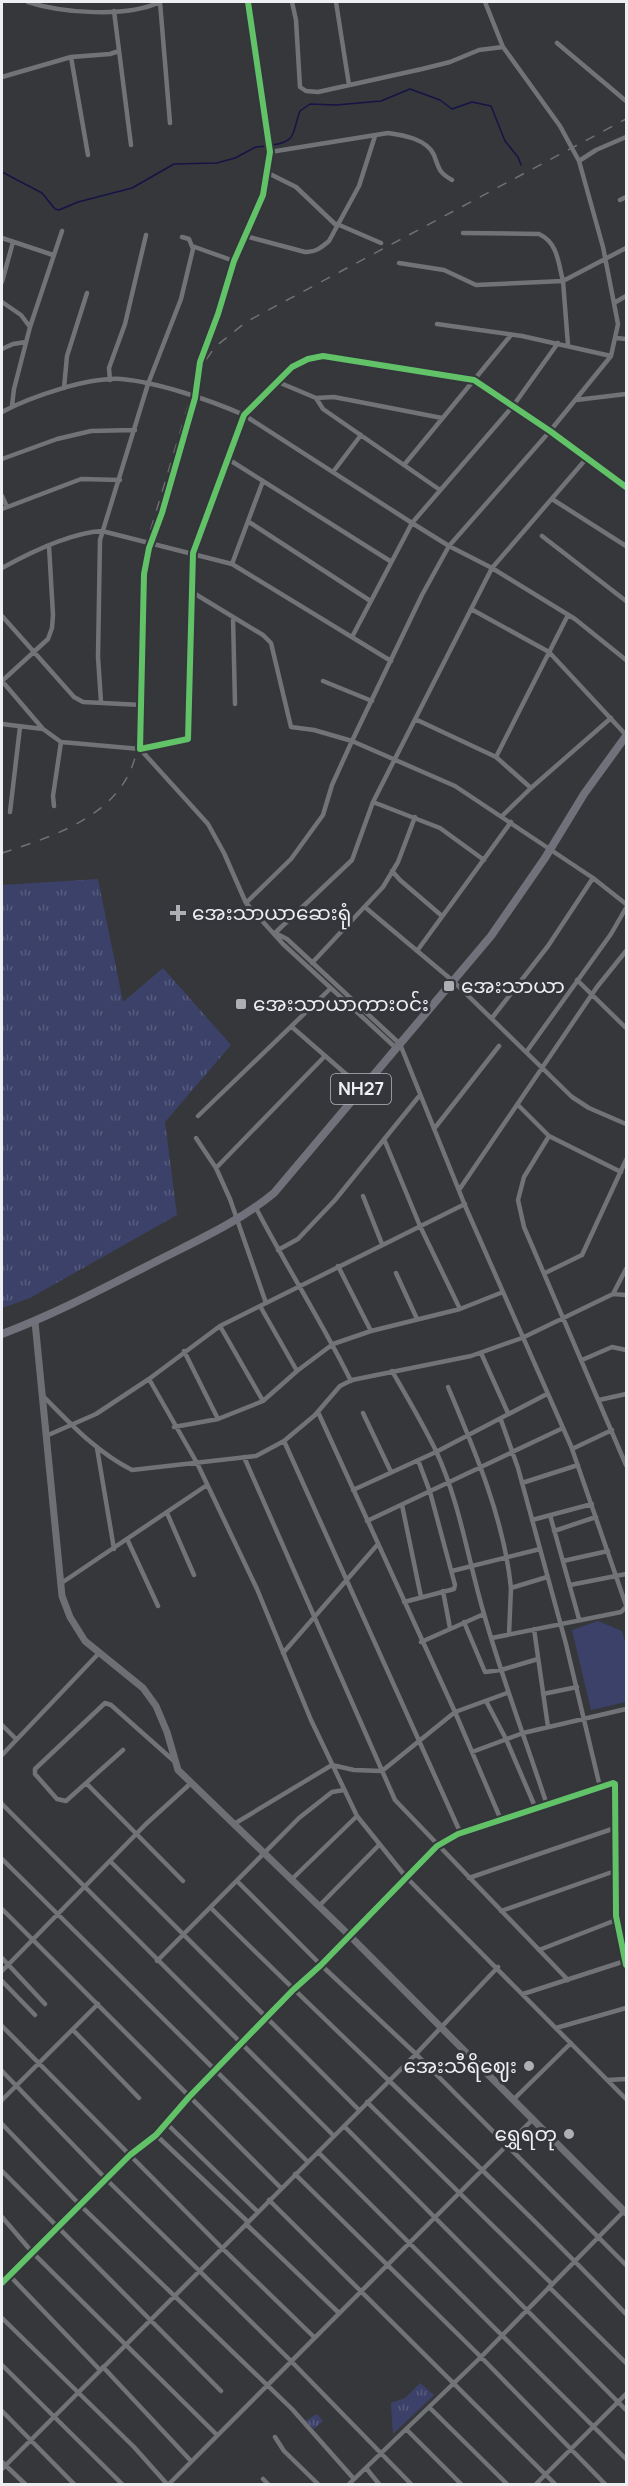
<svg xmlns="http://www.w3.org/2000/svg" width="628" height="2486" viewBox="0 0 628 2486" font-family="Manrope,'Noto Sans Myanmar',sans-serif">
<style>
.grass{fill:url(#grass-tufts)}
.pitch{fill:#3c4169}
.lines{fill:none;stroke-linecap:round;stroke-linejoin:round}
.stream{stroke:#161346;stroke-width:1.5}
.minor{stroke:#727376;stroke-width:4.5}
.secondary{stroke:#6e6f75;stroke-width:7}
.trunk{stroke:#70717a;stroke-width:8}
.rail{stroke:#717173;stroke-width:1.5;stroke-dasharray:10 10;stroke-linecap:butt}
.cycleway-casing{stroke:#34363c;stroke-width:10}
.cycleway{stroke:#61c268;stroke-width:6}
.poi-dot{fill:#aeafb2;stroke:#34363c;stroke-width:2}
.labels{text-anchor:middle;stroke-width:6;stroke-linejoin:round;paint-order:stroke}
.shield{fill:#34363c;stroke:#b6b8bc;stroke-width:1.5}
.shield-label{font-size:18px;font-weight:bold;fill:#eeeff3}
.poi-label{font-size:20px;fill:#eeeff3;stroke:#34363c;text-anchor:start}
</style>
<defs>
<pattern id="grass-tufts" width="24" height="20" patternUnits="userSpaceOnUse" patternTransform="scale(1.5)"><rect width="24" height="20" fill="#3c4169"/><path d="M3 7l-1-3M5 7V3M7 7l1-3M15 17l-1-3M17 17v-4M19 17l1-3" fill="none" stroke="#585d7f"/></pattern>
</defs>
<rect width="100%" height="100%" fill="#36373a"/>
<!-- grass -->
<path class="grass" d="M98 879 123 1002 163 968 231 1045 165 1122 177 1215 30 1298 2 1308V885Z
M420 2383 434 2395 393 2434 391 2403 405 2398Z
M317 2414 323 2421 314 2429 305 2421Z"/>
<!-- pitch -->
<path class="pitch" d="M598 1621 622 1631 626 1645V1702L591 1710 572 1630Z"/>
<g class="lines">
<!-- stream -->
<path class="stream" d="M272 145C298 142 292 131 300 111L310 104 336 105 381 101 410 89 440 100 452 109 472 102 491 106 505 141 518 157 521 165
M2 172 42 193 55 209 59 210 78 202 132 188 174 164 217 163 235 158 256 147 267 146"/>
<!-- minor -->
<path class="minor" d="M28 2C62 13 127 18 160 2L170 123
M248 2 270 152 263 195 234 261 218 314 200 362 195 398 162 513 149 548 144 574 140 749 188 739 193 553 244 415 292 367 308 359 323 356 474 380 550 431 626 487
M292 2 296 20 300 87 306 91 318 92 422 69 450 62 479 50 503 47
M336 2 349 85
M485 2 503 47 560 126 579 161
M114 11 131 145
M557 43 626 101
M71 57 88 155
M2 77 71 57 110 54 119 51
M270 152 388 133C403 135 427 139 434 155 439 168 438 172 452 180
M268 173 296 187 336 225
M620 200 626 197
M337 224 381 243
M245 236 305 252C315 253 322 247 329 241L359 186 375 136
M2 238 53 255
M192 246 234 261
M399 263 444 270 476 285 563 281C558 262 558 243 539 234L463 233
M2 282 13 242
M2 302 21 315 30 327
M614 303 626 296
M437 324 522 336 611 356
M616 338 626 339
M568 345 563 281 626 248
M2 349 13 344 26 342
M110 380 109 368 125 324 146 235
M278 382 316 398 334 397 442 418
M64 388 67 356 87 293
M316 398 323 409 440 490
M576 400 626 394
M12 406 14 389 30 327 62 231
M2 412C30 397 88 377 121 379 157 382 210 400 244 415L412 523 449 546 492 568 575 619 626 660
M2 459 57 439 91 431 135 430
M228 459 390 561
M404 465 511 335
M333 472 361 435
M2 496 7 507
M552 499 626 546
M2 509 81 479 120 480
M249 522 369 600
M542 536 626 601
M232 564 263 481
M2 568C31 552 69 533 102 531L232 564 391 661
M192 592 263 635 271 643 291 727 314 730 352 741 455 786 593 878 626 904
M471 609 549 652 626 735
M2 616 74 697 83 702 142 705
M233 617 235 704
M352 637 412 523 513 406 558 343
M2 681 43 729 61 742 140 749 208 824 224 853 246 903 283 944 396 1048
M2 681 48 639 52 628 53 615 49 546
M323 681 372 701
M101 702 98 657 100 540 148 384 181 299 193 249 189 239 182 237
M415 719 496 757 531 788
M2 724 43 729
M496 757 568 615
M373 802 440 828 484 860
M54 806 53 796 61 742
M10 812 20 727
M502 816 531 788 611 718
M392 871 400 880 442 916
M246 903 291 859 323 815 332 785 352 741 422 595 449 546 550 431 611 356 618 324 603 247 579 161 596 150 626 137
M366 908 453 981 572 1097 589 1108 626 1124
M275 933 287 939 400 1044 466 1208 571 1446 626 1605
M275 933 352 860 373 802 492 568 586 459
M417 951 511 822
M312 963 383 887 398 862 415 817
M577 980 626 1028
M492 1018 548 946 593 878
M292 1027 362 1088
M527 1051 611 934 626 908
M518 1105 549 1136 621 1172
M198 1116 331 988
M434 1129 499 1046
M549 1136 524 1177 518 1200 524 1227 626 1465
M196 1138 216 1168 230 1199 266 1303
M384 1139 420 1226 460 1309
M216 1168 324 1057
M459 1190 597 987 626 951
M363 1196 382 1244
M256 1208C286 1266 322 1322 351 1381
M278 1250 298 1239 335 1200 420 1095
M338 1266 371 1331
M396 1273 417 1319
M545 1273 582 1255 626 1160
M613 1294 626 1269
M260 1306 297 1371
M220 1326 263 1401
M184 1351 218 1419
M481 1353 508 1413
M582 1360 612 1347 626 1350
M392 1371C407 1397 423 1424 436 1451 460 1503 468 1560 484 1614 502 1678 526 1741 547 1805
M149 1379 197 1463 257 1589 311 1720 357 1816 406 1877 626 2099
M448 1387C475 1451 504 1519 511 1588L547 1577
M42 1395C70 1423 96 1452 132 1470L256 1456 284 1441 315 1415 340 1386 352 1380 471 1356 522 1338 613 1294 626 1295
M599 1400 626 1394
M318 1412 455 1712 501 1820
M363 1413 391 1472
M501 1420 518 1468 566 1644 600 1787
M174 1427 218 1419 263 1401 297 1371 333 1344 371 1331 460 1309 503 1292
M46 1436 96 1414 149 1379 220 1326 465 1204
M284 1441 461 1834
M97 1448 114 1549
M572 1449 612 1430
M244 1457 395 1800 568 1980
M522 1483 578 1465
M353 1490 436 1452 547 1394
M402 1505 421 1597
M167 1513 194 1575
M550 1515 579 1619
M532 1520 592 1504
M367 1521 563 1428
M554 1531 596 1517
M128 1541 158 1606
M563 1561 608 1551
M452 1571 540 1549
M60 1584 207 1485
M570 1585 626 1574
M443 1591 450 1628
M404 1602 454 1589 455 1585 430 1492 418 1460
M464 1622 485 1672 501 1670 538 1659
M534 1629 548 1727
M509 1634 511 1588
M492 1638 621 1612 626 1607
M421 1642 484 1614
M283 1653 378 1544
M543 1694 577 1687
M486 1701 506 1739 536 1809
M2 1725 16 1739
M123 1750 66 1801 57 1799 35 1774V1769L105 1703 111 1705 174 1761
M472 1752 523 1733 626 1709
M2 1755 100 1652
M87 1784 183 1881
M2 1804 334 2136
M234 1824 332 1765 354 1770 382 1771 455 1712 507 1693
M2 1859 307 2161
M110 1861 359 2110
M469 1878 615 1828
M291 1880 357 1816
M238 1882 321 1965 416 2054 626 2265
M319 1906 379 1845
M211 1908C348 2045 492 2174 626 2314
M2 1909 281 2188
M501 1911 615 1871
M539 1950 616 1920
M2 1958 45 2004
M157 1961 299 1818 332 1792 344 1790
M2 1971 146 1824 191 1783
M2 1981 35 2015
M523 1994 625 1961
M2 2026 222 2248 314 2337
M556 2028 626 2008
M73 2030 139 2098
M2 2071 106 2179 291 2361 411 2484
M608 2080 626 2079
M514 2099 571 2043
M2 2100 98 2004
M367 2102 552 2284
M2 2124 80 2205 292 2409 354 2479
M167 2124 258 2212
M344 2126 626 2410
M156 2135 248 2222
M318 2152 626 2459
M2 2171 221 2391
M295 2174 481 2357 605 2484
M269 2200 555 2484
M2 2217 32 2252 217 2435
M246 2224 339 2313
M9 2275 100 2370
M2 2283 130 2155 156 2135 189 2097 293 1990 321 1965 437 1846 458 1834 613 1783 615 1784 616 1916 626 1965
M549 2287 626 2363
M2 2318 134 2447 167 2484
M2 2365 122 2484
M103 2367 191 2461
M429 2407 507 2484
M2 2411 74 2484
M406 2429 461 2484
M275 2437 284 2451 318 2484
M2 2462 25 2484
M366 2468 379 2484
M2 2469 416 2054 498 1967
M263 2479 268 2484
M169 2484 533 2119
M349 2484 481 2357 626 2209
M536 2484 626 2394"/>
<!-- secondary -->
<path class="secondary" d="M35 1322 62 1596 70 1617 85 1641 143 1688 156 1706 167 1732 178 1770 350 1936 626 2213"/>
<!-- trunk -->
<path class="trunk" d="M2 1334C55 1314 104 1288 155 1262 196 1241 239 1222 274 1193L491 936 545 858 584 794 626 736"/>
<!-- rail -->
<path class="rail" d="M2 853C57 835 125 814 137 749L142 571 147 542 199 370 215 347 246 322 626 119"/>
<defs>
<path id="cycleway" d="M248 2 270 152 263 195 234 261 218 314 200 362 195 398 162 513 149 548 144 574 140 749 188 739 193 553 244 415 292 367 308 359 323 356 474 380 550 431 626 487
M2 2283 130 2155 156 2135 189 2097 293 1990 321 1965 437 1846 458 1834 613 1783 615 1784 616 1916 626 1965"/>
</defs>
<!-- cycleway casing -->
<use href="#cycleway" class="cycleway-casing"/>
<!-- cycleway -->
<use href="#cycleway" class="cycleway"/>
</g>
<!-- markers -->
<g class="poi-dot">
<path d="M175 904h6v6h6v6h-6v6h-6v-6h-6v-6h6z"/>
<rect x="443" y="980" width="12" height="12" rx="3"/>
<rect x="235" y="998" width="12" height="12" rx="3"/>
<circle cx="529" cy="2066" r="6"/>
<circle cx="569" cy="2134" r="6"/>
</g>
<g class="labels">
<!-- shield labels -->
<rect class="shield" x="331" y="1074" width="60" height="30" rx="4.5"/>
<g class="shield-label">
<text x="361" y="1095">NH27</text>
</g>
<!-- poi labels -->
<g class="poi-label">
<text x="192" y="920">အေးသာယာဆေးရုံ</text>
<text x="461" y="993">အေးသာယာ</text>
<text x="253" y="1011">အေးသာယာကားဝင်း</text>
<text x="517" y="2073" text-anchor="end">အေးသီရိဈေး</text>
<text x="557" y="2141" text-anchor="end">ရွှေရတု</text>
</g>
</g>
<!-- border -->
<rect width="628" height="2486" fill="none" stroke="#eeeff3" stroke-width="6"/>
</svg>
